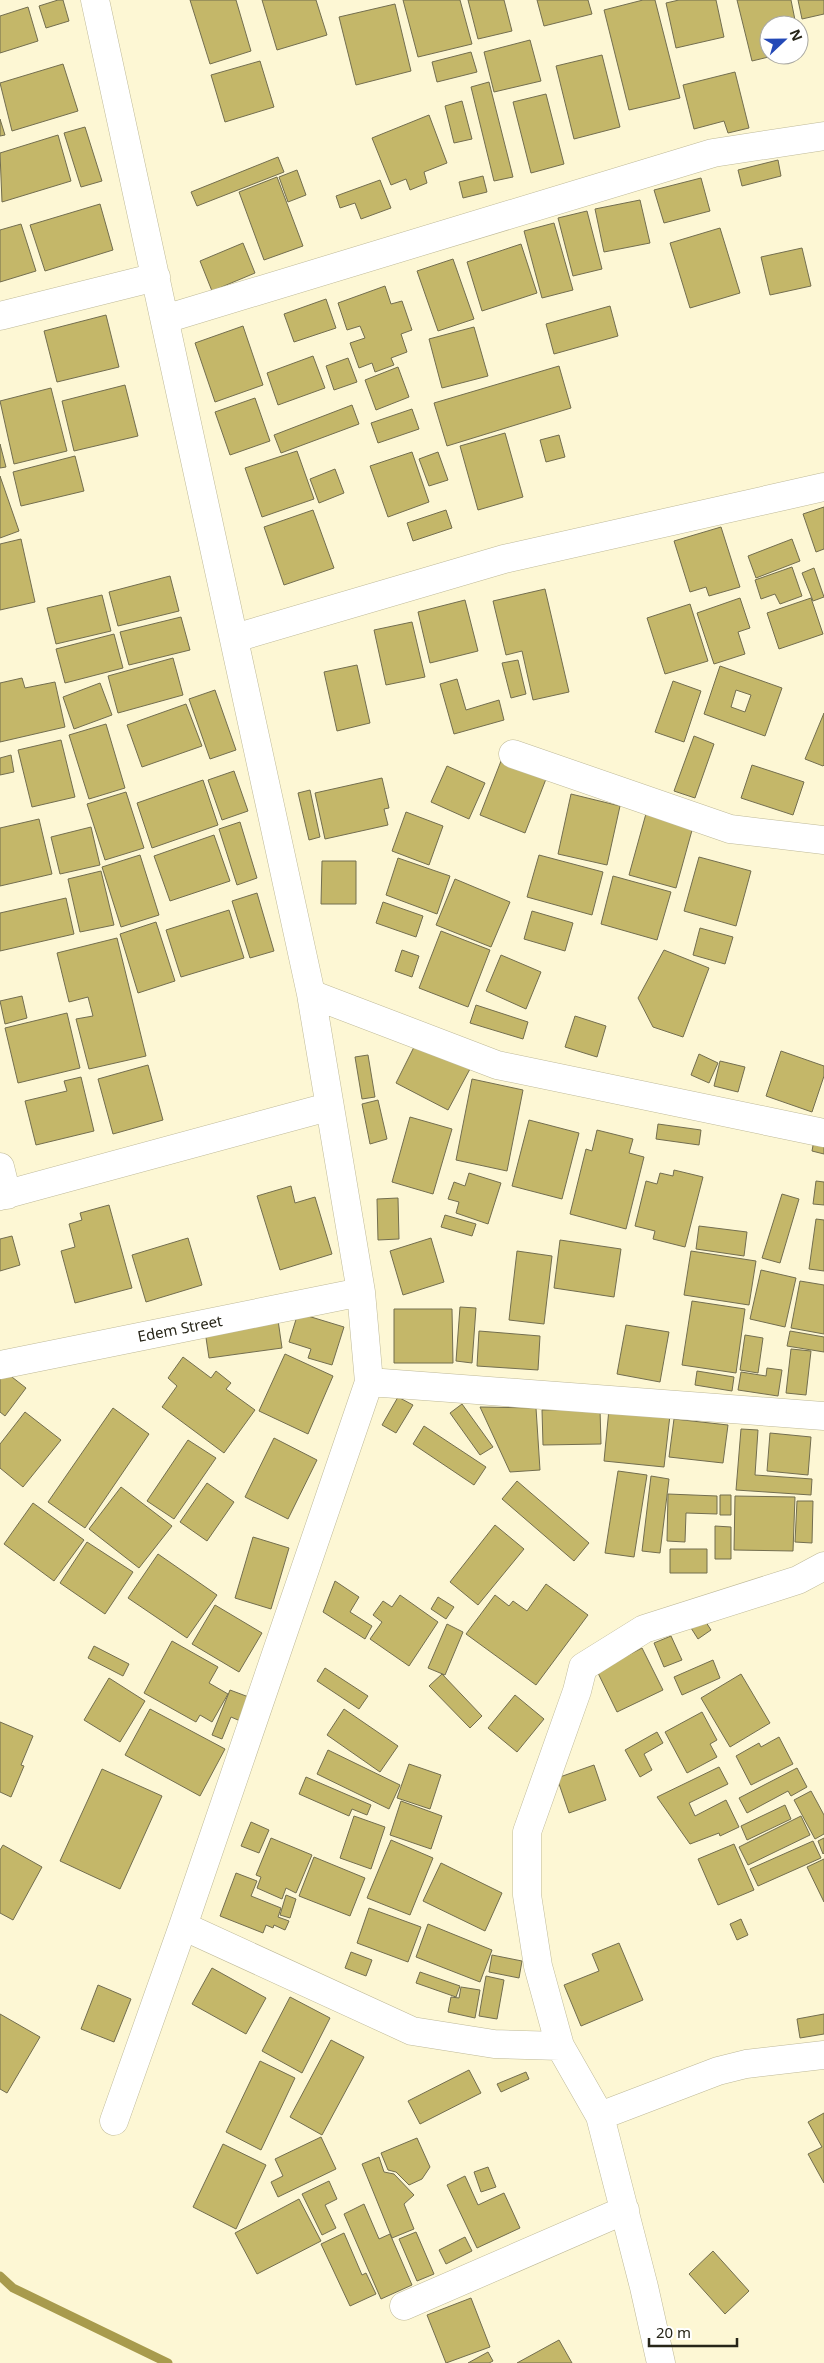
<svg xmlns="http://www.w3.org/2000/svg" width="824" height="2363" viewBox="0 0 824 2363" font-family="'Noto Sans',sans-serif">
<style>
.lines{fill:none;stroke-linecap:round;stroke-linejoin:round}
.stream{stroke:#a89b4d;stroke-width:9}
.building{fill:#c4b769;stroke:#736e4f;fill-rule:evenodd}
.minor-casing{stroke:#beb998;stroke-width:29}
.minor{stroke:#fff;stroke-width:28}
.labels{text-anchor:middle;stroke-width:4;stroke-linejoin:round;paint-order:stroke}
.street-label{font-size:15px;fill:#272518;stroke:#fff}
</style>
<rect width="100%" height="100%" fill="#fdf7d4"/>
<g class="lines">
<!-- stream -->
<path class="stream" d="M0 2276 13 2288 168 2363"/>
</g>
<!-- building -->
<path class="building" d="M58 0H63L69 21 46 28 39 6Z
M190 0H236L251 51 210 64Z
M262 0H316L327 35 277 50Z
M403 0H460L472 44 418 57Z
M468 0H504L512 31 478 39Z
M537 0H588L592 14 544 26Z
M643 0H655L680 98 629 110 604 10Z
M679 0H716L724 37 676 48 666 3Z
M737 0H791L796 25H769V55H777L752 61Z
M798 0H824V14L802 19Z
M395 4 411 71 356 85 339 17Z
M28 7 38 41 0 53V16Z
M530 40 541 81 494 92 484 52Z
M471 52 477 72 437 82 432 62Z
M602 55 620 127 574 139 556 66Z
M260 61 274 107 225 122 211 75Z
M63 64 78 111 12 131 0 83Z
M735 72 749 128 728 133 724 121 694 129 683 85Z
M489 82 513 177 494 181 471 87Z
M546 94 564 164 531 173 513 102Z
M462 101 472 139 454 143 445 106Z
M429 115 447 163 424 172 427 183 410 190 406 179 391 185 372 138Z
M0 119 5 135 0 136Z
M85 127 102 181 81 187 64 133Z
M58 135 71 181 2 202 0 153Z
M278 157 284 172 197 206 191 192Z
M778 160 781 176 742 186 738 170Z
M297 170 306 195 288 202 279 177Z
M483 176 487 192 463 198 459 182Z
M277 177 303 246 264 260 239 192Z
M701 178 710 211 664 223 654 190Z
M380 180 391 208 361 219 355 203 340 208 336 196Z
M640 200 650 243 604 252 595 209Z
M100 204 113 250 45 271 30 225Z
M587 211 602 269 573 276 558 218Z
M554 223 573 290 542 298 524 231Z
M21 224 36 271 0 282V230Z
M720 228 740 293 690 308 670 243Z
M243 243 255 273 212 291 200 261Z
M521 244 537 293 482 311 467 262Z
M802 248 811 286 770 295 761 257Z
M453 259 474 319 438 331 417 271Z
M385 286 391 304 402 301 412 330 401 334 407 352 391 358 394 365 375 372 372 363 359 368 350 343 365 338 360 326 347 330 338 303Z
M326 299 336 328 294 342 284 314Z
M610 306 618 336 554 354 546 324Z
M106 315 119 367 57 382 44 331Z
M243 326 263 385 215 402 195 343Z
M474 327 488 376 442 388 429 339Z
M313 356 325 388 278 405 267 373Z
M348 358 357 382 334 390 326 366Z
M559 366 571 408 447 446 434 403Z
M398 367 409 397 376 410 365 380Z
M125 385 138 436 74 451 62 401Z
M51 388 67 451 14 464 0 401Z
M255 398 270 441 230 455 215 412Z
M352 405 359 424 281 453 274 435Z
M412 409 419 429 378 443 371 423Z
M505 433 523 497 478 510 460 446Z
M559 435 565 457 546 462 540 440Z
M0 444 6 467 0 468Z
M297 451 314 499 262 517 245 468Z
M412 452 429 502 388 517 370 466Z
M438 452 448 480 429 486 419 459Z
M75 456 84 491 21 506 13 472Z
M335 469 344 493 319 503 310 479Z
M0 476 19 531 0 538Z
M824 507V549L816 552 803 514Z
M313 510 334 568 284 585 264 527Z
M446 510 452 528 413 541 407 523Z
M721 527 740 587 709 596 706 587 690 592 674 541Z
M21 539 35 602 0 610V544Z
M792 539 800 561 756 578 748 556Z
M792 567 802 596 780 604 775 594 761 599 755 580Z
M814 568 824 597 813 601 802 573Z
M170 576 179 611 118 626 109 592Z
M545 589 569 692 533 700 522 651 506 655 493 601Z
M102 595 111 631 56 644 47 608Z
M740 598 750 628 738 632 745 654 714 664 697 613Z
M811 598 823 634 779 649 767 613Z
M465 600 478 651 430 663 418 612Z
M690 604 708 661 665 674 647 618Z
M181 617 190 650 129 665 120 632Z
M412 622 425 677 386 685 374 630Z
M114 634 123 668 65 683 56 649Z
M173 658 183 695 118 713 108 676Z
M518 660 526 694 511 698 502 663Z
M357 665 370 723 337 731 324 672Z
M720 666 782 688 765 736 704 714ZM736 690 751 695 745 712 731 707Z
M22 678 25 688 55 682 65 727 0 742V683Z
M457 679 466 710 499 700 504 720 454 734 440 684Z
M673 681 701 691 684 742 655 732Z
M100 683 112 715 74 729 63 697Z
M215 690 236 750 210 759 189 699Z
M186 704 202 746 142 767 127 725Z
M824 713V765L823 766 805 759Z
M106 724 125 788 89 799 69 735Z
M694 736 714 744 695 798 674 791Z
M61 740 75 797 32 807 18 750Z
M11 755 14 772 0 775V758Z
M501 761 546 779 525 833 480 815Z
M752 765 804 782 793 815 741 798Z
M447 766 485 783 469 819 431 802Z
M234 771 248 811 222 820 208 780Z
M382 778 389 808 384 809 388 825 325 839 315 793Z
M203 780 218 825 152 848 137 803Z
M310 790 320 837 309 840 298 793Z
M126 792 144 848 105 860 87 804Z
M571 794 620 806 607 865 558 854Z
M647 810 694 823 676 888 629 875Z
M406 812 443 826 429 865 392 851Z
M39 819 52 874 0 886V828Z
M240 822 257 878 237 885 219 829Z
M91 827 100 865 60 874 51 837Z
M214 835 230 881 170 901 154 856Z
M140 855 159 915 121 927 102 867Z
M539 855 603 872 592 915 527 897Z
M699 857 751 871 736 926 684 911Z
M398 858 450 876 437 914 386 895Z
M322 861H356V904H321Z
M101 871 114 925 80 932 68 879Z
M613 876 671 892 657 940 601 924Z
M455 879 510 902 491 947 436 925Z
M257 893 274 951 250 958 232 901Z
M66 898 74 934 0 951V913Z
M383 902 423 916 416 937 376 923Z
M229 910 244 958 181 977 166 930Z
M532 911 573 923 565 951 524 939Z
M156 922 175 981 138 993 120 934Z
M700 928 733 937 725 964 693 955Z
M441 931 490 950 468 1007 419 988Z
M117 938 146 1056 89 1069 76 1019 93 1016 88 997 69 1002 57 953Z
M402 950 419 956 412 977 395 971Z
M664 950 709 968 683 1037 653 1027 638 998Z
M501 955 541 972 526 1009 486 991Z
M22 996 27 1018 5 1024 0 1001Z
M476 1005 528 1022 523 1039 470 1023Z
M67 1013 80 1068 18 1083 5 1028Z
M575 1016 606 1026 597 1057 565 1047Z
M417 1041 470 1069 448 1110 396 1083Z
M781 1051 824 1066V1076L812 1112 766 1096Z
M699 1054 718 1063 709 1083 691 1075Z
M368 1055 375 1097 362 1099 355 1057Z
M720 1061 745 1067 738 1092 714 1086Z
M148 1065 163 1120 113 1134 98 1079Z
M81 1077 94 1131 36 1145 25 1101 67 1091 64 1081Z
M472 1079 523 1090 507 1171 456 1160Z
M378 1100 387 1139 370 1144 362 1104Z
M410 1117 452 1129 433 1194 392 1182Z
M529 1120 579 1133 562 1199 512 1186Z
M658 1124 701 1130 699 1145 656 1139Z
M597 1130 633 1139 629 1153 644 1157 626 1229 570 1214 586 1149 592 1151Z
M814 1140 824 1142V1154L812 1151Z
M674 1170 703 1177 685 1247 653 1239 655 1231 635 1226 646 1181 657 1184 660 1173 673 1176Z
M469 1173 501 1183 488 1224 456 1213 459 1202 448 1199 454 1182 465 1186Z
M816 1181 824 1182V1205L813 1204Z
M291 1186 295 1203 315 1197 332 1254 280 1270 257 1196Z
M782 1194 799 1199 780 1263 762 1258Z
M398 1198 399 1239 378 1240 377 1199Z
M109 1205 132 1288 75 1303 61 1251 75 1247 69 1224 82 1220 80 1213Z
M445 1215 476 1224 472 1236 441 1227Z
M816 1219 824 1220V1271L809 1269Z
M699 1226 747 1232 744 1256 696 1249Z
M12 1236 20 1265 0 1271V1239Z
M188 1238 202 1285 146 1302 132 1255Z
M431 1238 444 1282 403 1295 390 1251Z
M560 1240 621 1249 614 1297 554 1288Z
M517 1251 552 1256 544 1324 509 1320Z
M691 1251 756 1261 749 1305 684 1295Z
M761 1270 796 1278 785 1327 750 1319Z
M800 1281 824 1285V1334L791 1328Z
M692 1301 745 1309 736 1373 682 1365Z
M460 1307 476 1308 472 1363 456 1361Z
M394 1309H452L453 1363H394Z
M298 1313 344 1327 332 1365 308 1358 311 1349 289 1342Z
M278 1320 282 1348 209 1358 205 1331Z
M626 1325 669 1332 660 1382 617 1374Z
M479 1331 540 1336 538 1370 477 1366Z
M790 1331 824 1337V1352L787 1346Z
M745 1335 763 1338 758 1373 740 1370Z
M791 1349 811 1351 806 1395 786 1393Z
M285 1354 333 1376 308 1434 259 1411Z
M183 1357 211 1378 216 1371 231 1383 226 1389 255 1410 224 1453 162 1407 177 1386 168 1378Z
M767 1368 782 1370 778 1396 738 1390 741 1372 766 1376Z
M3 1370 26 1388 5 1416 0 1412V1374Z
M697 1371 734 1377 732 1391 695 1385Z
M398 1397 413 1405 396 1433 382 1425Z
M462 1404 493 1447 480 1455 450 1413Z
M480 1407 536 1408 540 1470 510 1472Z
M113 1408 149 1434 85 1528 48 1502Z
M600 1409 601 1444 543 1445 542 1410Z
M609 1409 670 1415 664 1467 604 1461Z
M25 1412 61 1440 23 1487 0 1468V1444Z
M674 1419 728 1425 723 1463 669 1457Z
M424 1426 486 1467 474 1485 413 1444Z
M741 1429 758 1430 755 1475 812 1479 811 1495 736 1490Z
M770 1433 811 1437 808 1475 767 1471Z
M274 1438 317 1460 288 1519 245 1497Z
M188 1440 216 1458 174 1519 147 1501Z
M618 1471 647 1475 634 1557 605 1553Z
M651 1476 669 1479 660 1553 642 1551Z
M517 1481 589 1543 574 1561 502 1499Z
M207 1483 234 1502 207 1541 180 1522Z
M121 1487 172 1526 139 1568 89 1529Z
M668 1494 717 1496V1514L686 1513 685 1542 667 1541Z
M720 1495H731V1515H720Z
M735 1496 795 1497 793 1551 734 1550Z
M797 1501H813L812 1543 795 1542Z
M33 1503 84 1540 54 1581 4 1544Z
M495 1525 524 1549 478 1605 450 1582Z
M715 1526 731 1527V1559H715Z
M253 1537 289 1548 271 1609 235 1598Z
M87 1542 133 1572 105 1614 60 1583Z
M670 1549H707V1573H670Z
M158 1554 217 1595 187 1638 128 1598Z
M335 1581 359 1597 350 1612 372 1626 365 1639 323 1612Z
M546 1584 588 1615 536 1685 466 1634 495 1595 509 1606 513 1601 527 1611Z
M400 1595 438 1622 409 1666 370 1639 382 1622 373 1615 383 1601 392 1607Z
M438 1597 454 1607 446 1619 431 1609Z
M215 1605 262 1633 239 1672 192 1644Z
M704 1619 711 1630 698 1639 691 1628Z
M447 1624 463 1632 445 1675 428 1668Z
M671 1636 682 1660 664 1667 654 1643Z
M172 1641 218 1667 209 1683 228 1694 212 1722 200 1715 196 1722 144 1693Z
M94 1646 129 1664 123 1676 88 1658Z
M642 1648 663 1690 617 1712 597 1671Z
M713 1660 720 1678 682 1695 674 1677Z
M325 1668 368 1696 359 1709 317 1681Z
M442 1674 482 1716 470 1728 429 1686Z
M741 1674 770 1723 730 1747 701 1698Z
M109 1678 145 1701 120 1742 84 1720Z
M230 1690 254 1699 245 1723 231 1717 222 1739 212 1735Z
M515 1695 544 1719 517 1752 488 1728Z
M150 1709 225 1749 200 1796 125 1755Z
M344 1709 398 1746 380 1772 327 1735Z
M702 1712 717 1740 710 1744 717 1757 687 1773 665 1732Z
M0 1722 33 1736 21 1765 24 1766 11 1797 0 1792Z
M657 1732 663 1743 644 1754 652 1770 640 1777 625 1750Z
M779 1737 793 1764 751 1785 736 1756 759 1743 761 1747Z
M328 1750 400 1785 389 1809 317 1774Z
M409 1764 441 1775 430 1809 397 1798Z
M594 1765 606 1800 569 1813 557 1778Z
M719 1767 728 1784 689 1803 695 1816 726 1800 739 1827 720 1836 719 1833 690 1844 657 1797Z
M797 1768 807 1787 791 1796 788 1791 747 1813 739 1798Z
M102 1769 162 1796 120 1889 60 1861Z
M306 1777 371 1805 367 1815 352 1809 349 1816 299 1794Z
M811 1791 824 1815V1834L815 1839 794 1800Z
M401 1801 442 1816 431 1849 390 1835Z
M785 1805 791 1819 747 1840 741 1826Z
M354 1816 385 1827 371 1869 340 1858Z
M801 1816 810 1835 748 1865 739 1847Z
M251 1822 269 1830 259 1853 241 1846Z
M271 1838 312 1855 296 1893 286 1888 282 1899 257 1888 261 1877 256 1875Z
M824 1838V1853L823 1854 818 1841Z
M391 1840 433 1858 410 1915 367 1898Z
M813 1841 821 1858 758 1886 750 1869Z
M734 1844 754 1890 718 1905 698 1859Z
M3 1845 42 1867 13 1920 0 1913V1850Z
M314 1857 365 1878 350 1916 299 1896Z
M824 1859V1902L807 1867Z
M441 1863 502 1893 485 1931 423 1901Z
M236 1873 257 1881 251 1896 281 1908 278 1917 289 1921 285 1930 274 1925 273 1928 266 1925 263 1933 220 1916Z
M286 1895 296 1899 290 1918 280 1915Z
M369 1908 421 1927 408 1962 357 1943Z
M741 1919 748 1935 737 1940 730 1924Z
M428 1924 492 1950 480 1982 416 1957Z
M619 1943 643 2000 581 2026 564 1985 599 1971 592 1954Z
M351 1952 372 1960 366 1976 345 1968Z
M492 1955 522 1961 519 1978 489 1972Z
M212 1968 266 1998 246 2034 192 2004Z
M420 1972 460 1986 456 1997 416 1983Z
M486 1976 504 1980 497 2019 479 2016Z
M98 1985 131 1999 114 2042 81 2029Z
M461 1987 480 1990 475 2018 448 2012 451 1997 459 1998Z
M290 1997 330 2018 302 2073 262 2051Z
M0 2014 40 2037 7 2093 0 2089Z
M824 2014V2034L800 2038 797 2019Z
M331 2040 364 2057 322 2135 290 2117Z
M260 2061 295 2078 261 2150 226 2132Z
M469 2070 481 2093 420 2124 408 2101Z
M526 2072 529 2079 501 2092 497 2084Z
M824 2113V2183L808 2154 822 2147 808 2122Z
M321 2137 336 2169 278 2197 271 2182 283 2176 275 2159Z
M417 2138 430 2167 422 2179 409 2185 396 2172 388 2170 381 2153Z
M223 2144 266 2165 236 2229 193 2207Z
M379 2157 384 2172 394 2174 414 2195 404 2204 414 2229 392 2238 362 2164Z
M488 2167 496 2187 481 2192 474 2172Z
M465 2176 478 2205 504 2193 520 2228 477 2248 447 2185Z
M329 2181 337 2199 325 2205 336 2228 322 2235 302 2194Z
M299 2199 321 2241 257 2274 235 2233Z
M364 2204 379 2239 390 2234 412 2285 381 2299 344 2214Z
M416 2232 434 2274 417 2281 399 2239Z
M344 2233 362 2275 366 2273 376 2294 350 2306 321 2244Z
M465 2237 472 2251 446 2264 439 2250Z
M713 2251 749 2291 725 2314 689 2274Z
M471 2298 490 2347 446 2363 427 2315Z
M559 2340 572 2363H517Z
M488 2352 493 2361 489 2363H468Z"/>
<g class="lines">
<defs>
<path id="minor" d="M95 0 311 994 361 1292 369 1382 183 1926 114 2121
M0 316 156 277
M165 319 713 153 824 136
M235 638 504 559 824 487
M513 754 730 829 824 840
M311 994 497 1065 824 1133
M0 1167 7 1195
M0 1196 328 1107
M0 1365 361 1292
M369 1382 824 1416
M183 1926 412 2031 494 2044 560 2046
M600 2116 718 2071 746 2064 824 2055
M404 2306 625 2210
M661 2363 644 2287 600 2116 560 2046 538 1966 527 1895V1832L577 1691 583 1667 644 1629 798 1580 824 1566"/>
</defs>
<!-- minor casing -->
<use href="#minor" class="minor-casing"/>
<!-- minor -->
<use href="#minor" class="minor"/>
</g>
<g class="labels">
<!-- street labels -->
<g class="street-label">
<text transform="translate(180 1329) rotate(-11)" y="5">Edem Street</text>
</g>
</g>
<!-- north arrow -->
<g transform="translate(784 40) rotate(68)"><circle r="24" fill="#ffffff" stroke="#a9a8a3"/>
<path d="M0-4L9 19L0 12L-9 19Z" fill="#2449b7"/>
<text y="-8" font-size="14" font-weight="bold" text-anchor="middle" fill="#272518">N</text>
</g>
<!-- scale -->
<path d="M649 2338v8h88v-8" fill="none" stroke="#272518" stroke-width="2.5"/>
<text x="656" y="2338" font-size="15" fill="#272518" stroke="#ffffff" stroke-width="4" paint-order="stroke">20 m</text>
</svg>
